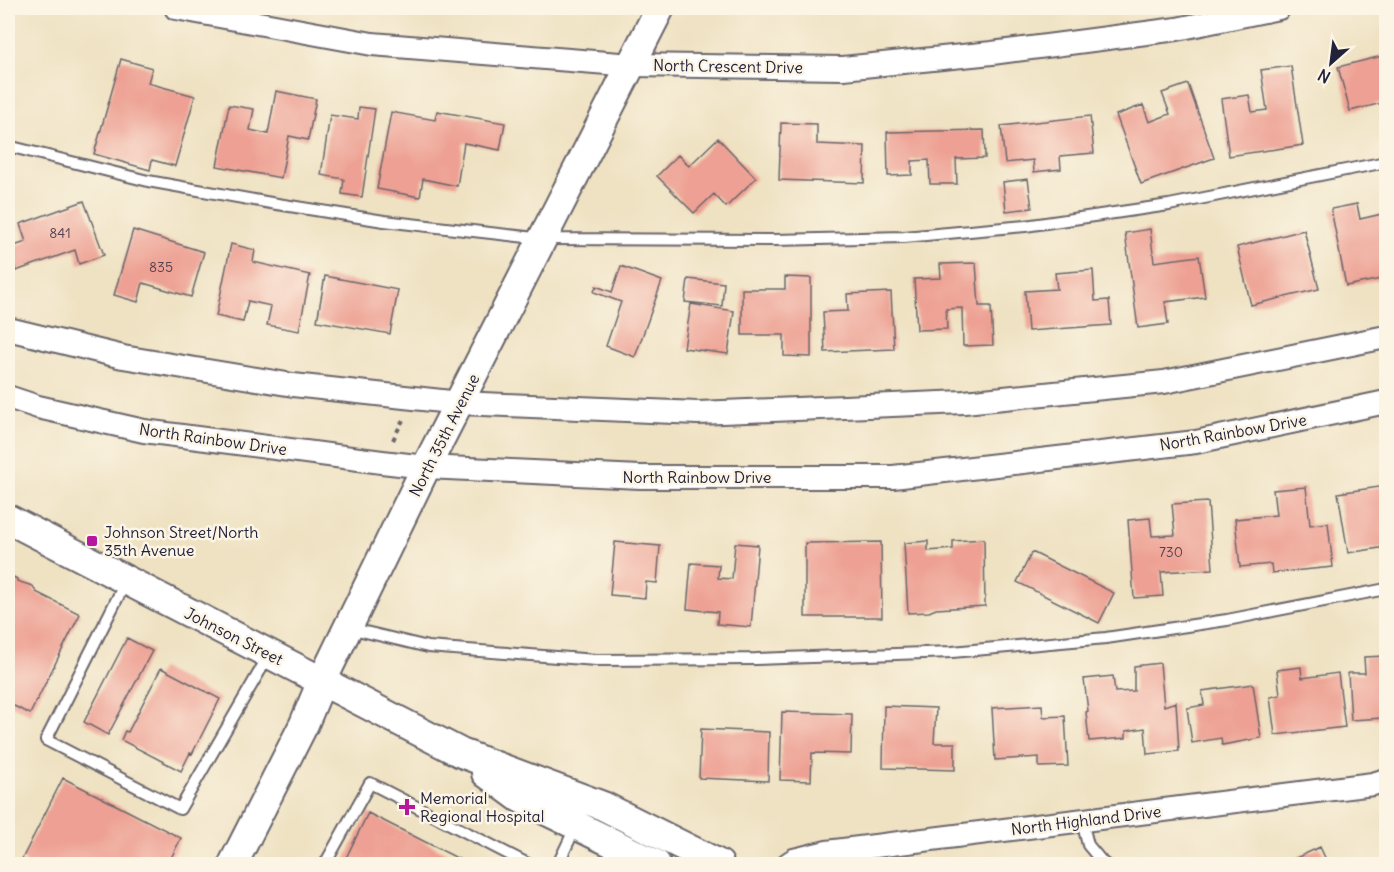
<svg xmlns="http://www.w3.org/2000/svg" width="1394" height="872" viewBox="0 0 1394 872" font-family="Delius,sans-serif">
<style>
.building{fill:#eda093}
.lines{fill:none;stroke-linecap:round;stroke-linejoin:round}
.service-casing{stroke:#6a656b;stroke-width:14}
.minor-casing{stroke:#6a656b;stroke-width:26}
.tertiary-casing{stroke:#6a656b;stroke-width:32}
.path{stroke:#6a656b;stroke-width:4;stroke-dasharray:4.5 4.5;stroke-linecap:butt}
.service{stroke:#fff;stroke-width:10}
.minor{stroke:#fff;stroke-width:22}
.tertiary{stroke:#fff;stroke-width:28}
.poi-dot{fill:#b5179e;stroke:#fcf5e5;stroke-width:2}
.labels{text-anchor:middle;stroke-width:5;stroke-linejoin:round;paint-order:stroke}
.number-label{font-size:14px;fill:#554251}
.street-label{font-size:16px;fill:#22223b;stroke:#fcf5e5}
.poi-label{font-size:16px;fill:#22223b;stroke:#fcf5e5;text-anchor:start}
</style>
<rect width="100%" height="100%" fill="#fcf5e5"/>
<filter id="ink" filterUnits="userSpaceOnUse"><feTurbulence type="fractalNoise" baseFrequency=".0167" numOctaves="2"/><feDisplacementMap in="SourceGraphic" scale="12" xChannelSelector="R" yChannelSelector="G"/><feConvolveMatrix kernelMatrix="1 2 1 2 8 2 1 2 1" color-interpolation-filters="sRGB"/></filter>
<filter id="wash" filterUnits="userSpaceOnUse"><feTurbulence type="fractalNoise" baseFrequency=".008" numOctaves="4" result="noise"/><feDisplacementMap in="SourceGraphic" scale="24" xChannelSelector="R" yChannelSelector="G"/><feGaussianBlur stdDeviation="1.35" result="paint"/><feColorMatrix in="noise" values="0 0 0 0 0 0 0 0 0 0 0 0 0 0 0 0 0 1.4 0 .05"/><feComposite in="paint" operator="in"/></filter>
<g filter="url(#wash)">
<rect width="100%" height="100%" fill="#efe2c3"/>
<g id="blocks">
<!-- building -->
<path class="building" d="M1386 55V102L1350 111 1338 67Z
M121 59 152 68 148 83 195 96 175 166 152 160 150 170 94 154Z
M1291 66 1303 145 1229 156 1221 99 1249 95 1252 112 1267 110 1261 70Z
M1188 84 1214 158 1141 184 1116 115 1143 105 1149 122 1170 114 1162 93Z
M276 91 316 99 308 140 289 136 281 178 217 166 229 105 254 109 250 130 268 134Z
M359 107 375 109 362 197 342 194 344 179 321 175 330 115 358 119Z
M437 111 505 123 500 150 464 143 457 186 423 179 420 197 377 189 391 112 435 120Z
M1090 116 1094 153 1060 156 1061 169 1034 172 1033 160 1005 163 1001 126Z
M781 123 817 124V144L865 146 864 183 779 180Z
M984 130 985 158 956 159 957 184H930L929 160 912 161V175L888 176 887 132Z
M718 138 756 178 726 207 714 194 694 213 657 176 678 155 689 166Z
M1028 179 1032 208 1006 211 1003 182Z
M84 201 104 255 79 264 75 250 16 271 8 248 26 242 20 224Z
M1357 204 1360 219 1386 213V278L1346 286 1331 209Z
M1150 229 1154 262 1199 256 1205 297 1165 302 1168 324 1138 328 1125 233Z
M133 230 204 252 191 297 143 283 138 302 114 295Z
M1304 230 1319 289 1251 305 1237 247Z
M231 244 255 250 253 262 310 275 299 331 267 325 271 306 248 301 243 322 216 316Z
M976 263 979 306H991L993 345 963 346 962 308 946 309 947 329 917 330 914 279 941 278 940 264Z
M621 266 662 281 635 357 606 346 621 302 594 292 596 286 612 292Z
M1093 270 1095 301 1109 300 1111 325 1028 331 1025 291 1057 289 1055 273Z
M325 276 398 290 390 334 317 321Z
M785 277 811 278V357L784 356V335H742V289H785Z
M688 279 724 283 722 306 685 302Z
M891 292 894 349 825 352 823 312 848 311 847 294Z
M691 304 734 311 728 354 684 348Z
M1386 486V547L1348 553 1338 493Z
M1306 487 1310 525 1328 523 1333 567 1272 573 1271 564 1240 567 1235 519 1276 515 1273 490Z
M1208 502 1213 569 1161 572 1163 596 1134 598 1128 520 1150 518 1152 536 1175 535 1172 504Z
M984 539 985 606 936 609 929 612 908 613 904 543 928 541V551L953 549V541Z
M615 542 660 546 657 583 646 582 645 598 610 595Z
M881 542 882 617H805V543Z
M735 543 758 545 751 627 717 624 718 612 687 609 691 563 719 565 718 578 732 579Z
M1032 552 1114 593 1099 623 1017 582Z
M8 574 17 579V581L33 586 36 592 80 614 30 714 8 703Z
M127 638 152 651 108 735 84 722Z
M1386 656V701H1382L1383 718 1351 720 1348 673H1365L1364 657Z
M1160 663 1164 706 1176 702 1179 751 1147 754 1145 728 1126 731V738L1089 741 1086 712 1088 711 1084 679 1113 676 1115 692 1134 691V666Z
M1301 667 1302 678 1338 673 1345 727 1275 735 1270 697 1280 695 1277 670Z
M161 668 220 699 192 754 190 753 181 771 121 740 125 731 128 732Z
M1253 684 1261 738 1222 745 1221 738 1192 743 1187 708 1204 705 1202 691Z
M1042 705 1043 717 1065 716 1068 766 1039 767V757L995 760 992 708Z
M884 706 936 708 934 743H955V770L883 768Z
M782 712 852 714 851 754 812 753 811 781 780 780Z
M701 729 769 732 768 781 699 778Z
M63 778 181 838 168 864H25L26 862 22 859Z
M368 813 461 860 470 864H343Z
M1320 847 1328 864H1283Z"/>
</g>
</g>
<g filter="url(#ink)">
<use href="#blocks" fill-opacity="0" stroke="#6a656b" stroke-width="1.5"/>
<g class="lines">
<defs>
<path id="service" d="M8 146 148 181 271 203 384 221 544 239 775 240 904 237 1025 226 1169 205 1386 162
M126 581 46 740 180 809 269 655
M349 628 428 647 596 660 756 659 952 652 1106 638 1227 620 1386 589
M1082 821 1088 845 1103 863 1105 864
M325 864 370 783 528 864
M558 864 576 826"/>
<path id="minor" d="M176 8 372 44 632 65 843 68 992 53 1177 29 1279 8
M8 329 123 357 293 385 460 403 698 413 964 402 1164 382 1386 337
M8 397 38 407 144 431 382 462 426 467 640 477H893L1196 442 1386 402
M788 864 794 860 827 852 1373 784 1386 780"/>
<path id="tertiary" d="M8 519 461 753 603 806 719 864
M486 773 520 798 656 864
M233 864 304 724 322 681 426 467 660 8"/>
</defs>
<!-- service casing -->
<use href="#service" class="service-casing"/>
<!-- minor casing -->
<use href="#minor" class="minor-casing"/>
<!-- tertiary casing -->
<use href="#tertiary" class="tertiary-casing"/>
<!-- path -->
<path class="path" d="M393 440 403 420"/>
<!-- service -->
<use href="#service" class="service"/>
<!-- minor -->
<use href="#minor" class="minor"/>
<!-- tertiary -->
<use href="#tertiary" class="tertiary"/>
</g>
</g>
<!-- markers -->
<g class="poi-dot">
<rect x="86" y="535" width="12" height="12" rx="3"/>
<path d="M404 798h6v6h6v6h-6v6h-6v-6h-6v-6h6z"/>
</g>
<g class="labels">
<!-- number labels -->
<g class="number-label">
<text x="60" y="238">841</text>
<text x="161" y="272">835</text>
<text x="1171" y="557">730</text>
</g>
<!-- street labels -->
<g class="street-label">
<text transform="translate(728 66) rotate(1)" y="6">North Crescent Drive</text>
<text transform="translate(1233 432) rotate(-10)" y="6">North Rainbow Drive</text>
<text transform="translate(444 435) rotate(-63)" y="6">North 35th Avenue</text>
<text transform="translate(213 439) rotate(8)" y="6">North Rainbow Drive</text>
<text x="697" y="483">North Rainbow Drive</text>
<text transform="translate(234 636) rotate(27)" y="6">Johnson Street</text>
<text transform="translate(1086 820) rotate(-7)" y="6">North Highland Drive</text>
</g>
<!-- poi labels -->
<g class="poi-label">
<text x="104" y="538">Johnson Street/North<tspan x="104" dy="18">35th Avenue</tspan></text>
<text x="420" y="804">Memorial<tspan x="420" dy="18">Regional Hospital</tspan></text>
</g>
</g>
<!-- margin -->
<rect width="1394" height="872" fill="none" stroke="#fcf5e5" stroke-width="30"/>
<!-- north arrow -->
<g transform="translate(1331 63) rotate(208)" stroke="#fcf5e5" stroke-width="4.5" paint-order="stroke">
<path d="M0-4.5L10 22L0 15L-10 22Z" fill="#22223b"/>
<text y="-9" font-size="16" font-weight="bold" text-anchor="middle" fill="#22223b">N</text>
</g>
</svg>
